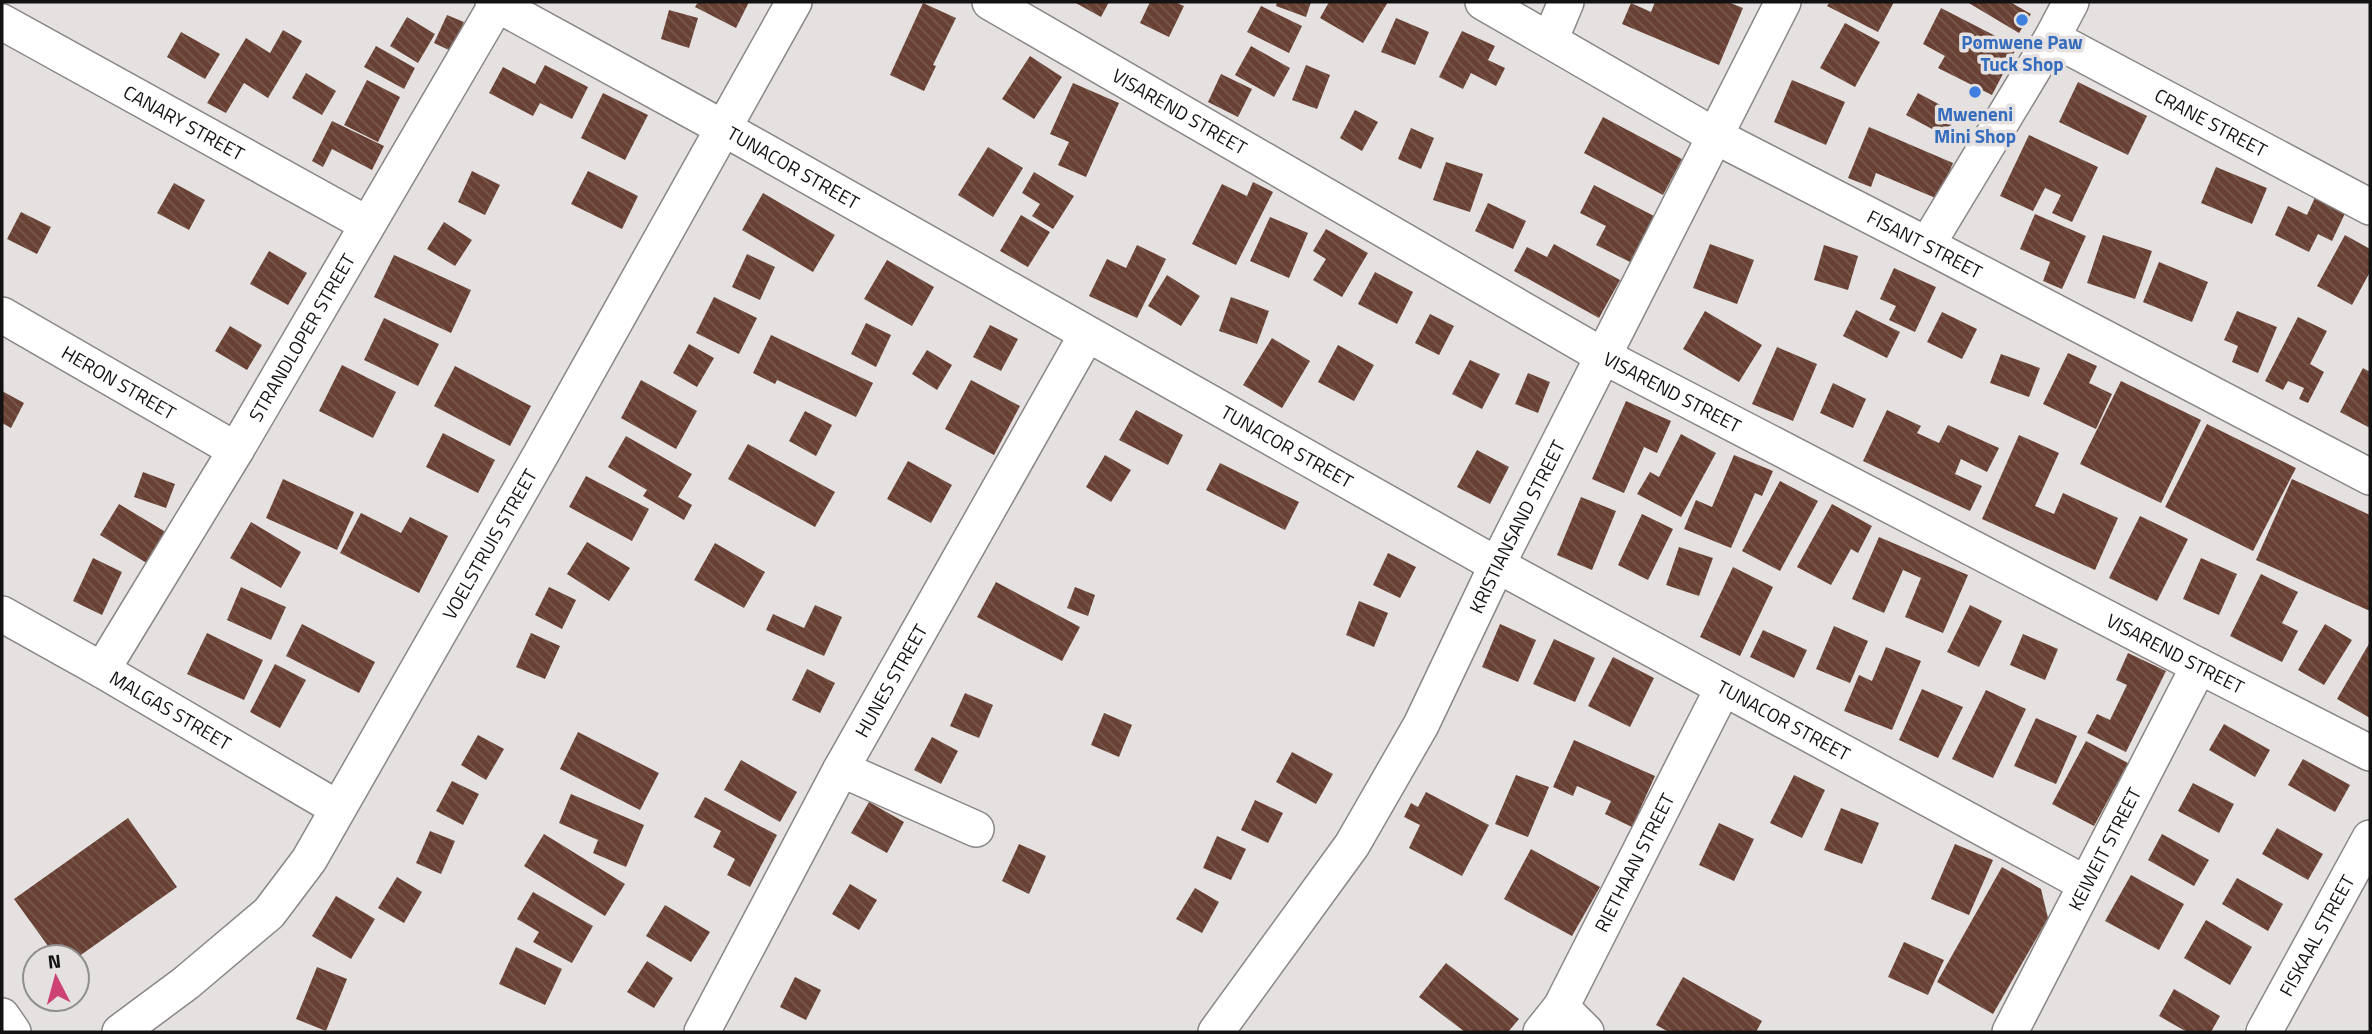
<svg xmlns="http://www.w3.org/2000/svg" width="2372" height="1034" viewBox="0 0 2372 1034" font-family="'Titillium Web',sans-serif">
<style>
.building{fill:url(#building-back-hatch)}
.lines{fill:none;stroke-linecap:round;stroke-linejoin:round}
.minor-casing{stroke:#8a8685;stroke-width:38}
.minor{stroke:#fff;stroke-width:35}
.shop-dot{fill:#3f7fe0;stroke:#e5e1e0;stroke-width:2.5}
.labels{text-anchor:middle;stroke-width:7;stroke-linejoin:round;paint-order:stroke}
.shop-label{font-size:19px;font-weight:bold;fill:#366cbe;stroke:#e5e1e0}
.street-label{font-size:19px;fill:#131212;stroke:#e5e1e0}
</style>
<defs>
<pattern id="building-back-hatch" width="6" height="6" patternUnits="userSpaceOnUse" patternTransform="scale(1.75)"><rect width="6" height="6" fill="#684134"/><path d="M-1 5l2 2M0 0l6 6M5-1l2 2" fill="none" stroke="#78594e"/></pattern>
</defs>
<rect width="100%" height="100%" fill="#e5e1e0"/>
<!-- building -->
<path class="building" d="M698 2H749L736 28 695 7Z
M1074 2H1109L1101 17Z
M1150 2H1175L1184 6 1169 37 1140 23Z
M1277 2H1311L1306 17 1276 6Z
M1329 2H1388L1363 43 1320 18Z
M1655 2H1728L1743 8 1719 65 1622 24 1631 3 1651 12Z
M1830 2H1894L1878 32 1827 6Z
M1967 2H2010L2031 14 2019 33Z
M923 3 956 18 933 65 936 66 924 91 890 75Z
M1261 6 1302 26 1289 53 1247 32Z
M1941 8 2017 47 1992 95 1938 68 1945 56 1923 44Z
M669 10 698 18 689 48 661 39Z
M447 15 464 22 451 51 434 43Z
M407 17 435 34 418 63 390 46Z
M1396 18 1429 32 1415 65 1381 52Z
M1845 23 1880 42 1855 87 1820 68Z
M283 30 302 41 268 98 244 83 226 113 207 103 246 38 270 53Z
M1462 31 1495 46 1488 60 1505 68 1496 86 1471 73 1463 89 1439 77Z
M181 32 220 54 205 79 167 57Z
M376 46 415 68 404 89 364 67Z
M1251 46 1290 68 1274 97 1235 75Z
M1030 56 1062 77 1034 119 1002 99Z
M545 65 588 87 572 119 540 103 533 116 489 93 503 67 535 84Z
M1306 65 1330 75 1317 109 1292 100Z
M306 73 336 91 322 115 292 98Z
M1221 74 1252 89 1238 117 1208 102Z
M367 80 400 97 378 142 344 125Z
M1792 80 1845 102 1826 145 1774 122Z
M2078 82 2147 116 2128 155 2059 122Z
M1073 83 1119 103 1086 177 1058 165 1069 142 1050 134Z
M603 93 648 115 625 160 581 138Z
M1918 93 1957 114 1945 136 1906 115Z
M1355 110 1378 122 1362 151 1340 138Z
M1603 117 1682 159 1663 195 1584 153Z
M332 121 384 146 372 170 332 149 323 167 312 161Z
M1869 127 1953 163 1938 199 1876 173 1871 187 1848 178Z
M1411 128 1434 138 1421 169 1398 159Z
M2029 135 2098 167 2072 222 2052 213 2061 195 2045 188 2033 211 2000 196Z
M988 147 1023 168 993 217 958 195Z
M1446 162 1483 174 1470 212 1433 200Z
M2216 167 2267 188 2252 224 2201 203Z
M472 171 500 185 485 215 458 202Z
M588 171 638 196 622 229 571 204Z
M1034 172 1074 196 1053 229 1032 216 1040 204 1022 193Z
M1253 182 1273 192 1236 265 1192 244 1222 184 1247 196Z
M174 183 205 200 189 230 157 213Z
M1594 185 1654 216 1630 262 1596 245 1606 226 1580 213Z
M763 193 835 235 813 272 742 230Z
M2317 193 2348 207 2332 241 2318 234 2309 252 2275 235 2288 206 2307 215Z
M1488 203 1526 221 1513 249 1475 231Z
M21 212 51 227 37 254 7 239Z
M2035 214 2086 236 2062 289 2043 281 2050 262 2020 249Z
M1021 215 1050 232 1028 267 1000 251Z
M1270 217 1308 233 1289 278 1250 261Z
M444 222 472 240 455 266 427 249Z
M1326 229 1368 253 1342 297 1313 280 1326 259 1313 251Z
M2103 235 2152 251 2135 299 2087 283Z
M2345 235 2370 249V272L2352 305 2317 286Z
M1554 244 1620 280 1599 318 1514 271 1527 247 1547 257Z
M1710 244 1754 260 1737 304 1693 288Z
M1137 245 1166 259 1137 318 1089 296 1107 259 1126 268Z
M1824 245 1858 256 1848 290 1814 280Z
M269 251 307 273 288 305 250 284Z
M747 254 775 267 760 300 732 287Z
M394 255 471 290 451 333 374 297Z
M887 260 934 287 912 326 864 299Z
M2159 262 2208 282 2192 322 2143 302Z
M1894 268 1936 287 1915 332 1889 320 1896 306 1880 299Z
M1375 272 1413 292 1397 324 1358 304Z
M1167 275 1200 296 1181 326 1148 306Z
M714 297 757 318 739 354 696 333Z
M1231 297 1269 311 1257 344 1219 331Z
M1856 310 1900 332 1887 358 1843 336Z
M1705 311 1762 345 1739 382 1683 349Z
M2237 311 2277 327 2258 373 2232 362 2238 346 2224 340Z
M1942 312 1977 329 1962 359 1927 342Z
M1430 314 1454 326 1439 355 1415 343Z
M2298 317 2327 331 2310 364 2324 372 2308 403 2299 399 2304 388 2288 381 2283 390 2265 381Z
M384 318 439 344 418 386 364 360Z
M866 323 891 335 876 367 851 354Z
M990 325 1018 339 1001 371 973 357Z
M230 326 262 345 247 370 215 351Z
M771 335 873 383 856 417 777 380 775 384 753 373Z
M1272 338 1310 361 1282 408 1243 385Z
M689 344 714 358 697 387 673 373Z
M1338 345 1374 365 1354 401 1318 382Z
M1777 347 1817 364 1793 421 1752 404Z
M927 350 952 365 937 390 912 374Z
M2068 353 2097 366 2089 383 2112 394 2096 429 2043 404Z
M2001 354 2040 368 2029 397 1990 383Z
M1470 360 1500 374 1482 409 1452 394Z
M342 365 396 392 373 438 319 411Z
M455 366 531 406 510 446 434 406Z
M2363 368 2370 372V428L2340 412Z
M1528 373 1550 382 1538 413 1515 404Z
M641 380 697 411 676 449 621 418Z
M971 380 1020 406 994 455 945 429Z
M2121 381 2201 420 2161 503 2080 464Z
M1833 383 1866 399 1853 428 1820 413Z
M2 391 24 403 11 428 2 423Z
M1626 401 1671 421 1657 453 1644 447 1624 493 1592 479Z
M1136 410 1183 435 1168 465 1119 440Z
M1887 410 1921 426 1917 433 1939 443 1948 425 1999 448 1987 472 1961 459 1955 474 1982 486 1970 511 1863 461Z
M805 411 832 425 816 456 789 441Z
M2207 424 2296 468 2253 551 2165 507Z
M443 433 495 460 478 493 426 467Z
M1681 434 1716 453 1681 517 1637 494 1650 472 1659 477Z
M2019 435 2059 453 2035 506 2054 514 2063 493 2118 518 2095 570 1982 519Z
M626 436 692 474 678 497 692 505 684 520 643 496 647 490 608 467Z
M748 444 835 492 815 527 728 479Z
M1477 450 1509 467 1490 504 1457 487Z
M1105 455 1131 470 1111 502 1086 487Z
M1734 455 1773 471 1762 496 1755 493 1731 548 1684 529 1696 500 1712 507Z
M908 461 952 485 931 523 887 499Z
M1220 463 1299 502 1285 530 1206 490Z
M143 472 175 484 166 508 134 497Z
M586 476 649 509 632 541 569 507Z
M283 479 354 512 337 550 266 518Z
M2292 479 2370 515V611L2256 560Z
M1780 481 1818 501 1780 571 1742 551Z
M1581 497 1616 511 1592 570 1557 555Z
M119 504 169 534 150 565 100 535Z
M1832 504 1872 526 1858 553 1851 549 1831 585 1797 567Z
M361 513 401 533 410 517 448 536 419 593 340 553Z
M1642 514 1673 529 1648 580 1618 565Z
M2140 516 2188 539 2157 601 2109 578Z
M251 522 301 552 281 588 230 558Z
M1879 537 1968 575 1943 633 1905 617 1921 578 1903 570 1884 613 1852 599Z
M587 542 630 568 609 601 567 574Z
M715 543 765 572 744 608 694 580Z
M1679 547 1713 558 1699 596 1666 585Z
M1388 553 1416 567 1400 598 1373 585Z
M93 558 122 572 102 615 73 601Z
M2201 558 2237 574 2219 615 2183 599Z
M1733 567 1773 587 1740 656 1700 637Z
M2261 574 2298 592 2282 623 2298 631 2282 662 2230 636Z
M996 582 1080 627 1062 661 977 617Z
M241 587 286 607 271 640 227 620Z
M549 587 576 600 562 629 535 615Z
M1075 587 1095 595 1088 616 1067 608Z
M1359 601 1388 613 1374 647 1346 635Z
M815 605 842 617 824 656 766 630 773 614 804 628Z
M1970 605 2002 621 1979 667 1947 652Z
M302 624 375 662 359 693 286 656Z
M1500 624 1536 640 1518 682 1482 667Z
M2325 624 2352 640 2324 685 2298 670Z
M1834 626 1868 641 1850 683 1816 669Z
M1763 630 1807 650 1794 678 1750 657Z
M207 633 263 660 244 700 187 674Z
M531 633 560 646 545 679 516 667Z
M2023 634 2058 649 2045 680 2010 665Z
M1554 639 1595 658 1575 702 1533 684Z
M2370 642V718L2337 699Z
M1886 647 1921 661 1892 730 1844 711 1859 675 1872 681Z
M2128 653 2166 671 2126 752 2087 733 2097 714 2110 720 2127 685 2116 680Z
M1613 657 1654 678 1630 727 1588 706Z
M275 664 306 680 280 728 250 712Z
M807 669 835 683 820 713 792 700Z
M1922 689 1963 707 1938 758 1899 740Z
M1986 690 2026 709 1993 778 1952 759Z
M965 693 993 705 979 738 950 726Z
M1104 713 1132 725 1119 757 1091 745Z
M2036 718 2077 736 2056 784 2014 766Z
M2224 724 2270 750 2255 777 2209 750Z
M578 732 659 773 640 810 560 769Z
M478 735 504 749 486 780 461 765Z
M932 737 958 751 941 784 914 770Z
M1574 740 1655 776 1632 827 1605 814 1611 801 1577 786 1573 796 1553 787Z
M2086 741 2128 763 2094 826 2052 804Z
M1292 752 1333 774 1316 804 1276 782Z
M2303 759 2350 785 2335 812 2288 785Z
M741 760 797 792 780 822 724 790Z
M1516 775 1549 787 1528 837 1495 824Z
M1794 775 1825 790 1802 838 1770 823Z
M452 781 479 794 463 825 436 811Z
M2193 783 2234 804 2219 833 2178 811Z
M1426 792 1489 825 1462 876 1409 848 1420 825 1404 817 1411 803 1418 807Z
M571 794 644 825 626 867 593 853 598 840 559 823Z
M705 797 777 835 750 887 727 875 735 859 713 847 721 831 694 817Z
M1255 800 1283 813 1268 843 1241 830Z
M869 802 904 822 887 853 851 833Z
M1841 808 1879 823 1862 864 1824 850Z
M128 818 177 887 78 957H56L14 899Z
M1719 823 1754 839 1734 881 1699 865Z
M2277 828 2323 854 2308 880 2262 854Z
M430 831 455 841 441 874 416 863Z
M544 834 625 884 605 916 524 866Z
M2162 834 2209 860 2194 886 2148 860Z
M1217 836 1246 849 1231 880 1203 868Z
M1019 844 1046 856 1029 894 1002 881Z
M1955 844 1993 860 1969 915 1931 899Z
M1531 849 1600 887 1572 936 1504 899Z
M2002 867 2041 889 2048 918 1993 1014 1937 982Z
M2131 875 2184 904 2159 950 2105 921Z
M397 877 422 892 404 923 378 908Z
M2237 878 2283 904 2268 931 2222 904Z
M850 884 877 900 859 930 832 914Z
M1195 888 1219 902 1202 933 1176 919Z
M533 892 593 926 572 963 533 942 539 932 517 919Z
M336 896 375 919 351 959 312 936Z
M665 905 710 932 691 962 646 936Z
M2206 920 2252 947 2230 985 2184 958Z
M1904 942 1944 960 1928 995 1888 977Z
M516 947 562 969 545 1005 499 984Z
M647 961 673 978 654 1008 627 992Z
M1446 963 1519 1019 1508 1032H1465L1419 997Z
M317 967 347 979 326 1031 296 1019Z
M795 977 821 990 806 1020 780 1007Z
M1683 977 1762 1021 1756 1032H1669L1656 1025Z
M2174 989 2220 1016 2211 1032H2187L2159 1016Z"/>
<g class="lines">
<defs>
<g id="minor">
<path id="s1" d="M493 2 725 129 1497 565 2086 884"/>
<path id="s2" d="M990 2 1603 356 2199 666 2370 753"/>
<path id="s3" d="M1483 2 1715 136 1927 245 2370 477"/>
<path id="s4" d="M2 22 367 224"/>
<path id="s5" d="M2052 38 2370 207"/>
<path d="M1550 40 1566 2"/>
<path d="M1927 245 2052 38 2071 2"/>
<path id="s6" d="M2 315 236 450"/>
<path id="s7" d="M2 614 102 670 337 808"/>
<path id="s8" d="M102 670 236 450 498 2"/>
<path d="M841 769 976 829"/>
<path d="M1561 1007 1586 1032"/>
<path d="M2 1016 13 1032"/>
<path id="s9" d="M120 1032 186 983 269 913 309 860 541 454 794 2"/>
<path id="s10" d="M702 1032 841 769 1087 334"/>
<path id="s11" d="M1216 1032 1352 845 1421 725 1497 565 1783 2"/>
<path id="s12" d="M1541 1032 1561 1007 1723 688"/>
<path id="s13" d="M2010 1032 2199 666"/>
<path id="s14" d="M2264 1032 2370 838"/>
</g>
</defs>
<!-- minor casing -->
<use href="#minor" class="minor-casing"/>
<!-- minor -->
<use href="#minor" class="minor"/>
</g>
<!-- markers -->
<g class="shop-dot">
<circle cx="2022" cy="20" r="7"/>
<circle cx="1975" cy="92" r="7"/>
</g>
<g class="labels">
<!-- shop labels -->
<g class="shop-label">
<text x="2022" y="49">Pomwene Paw<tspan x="2022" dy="22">Tuck Shop</tspan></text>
<text x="1975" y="121">Mweneni<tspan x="1975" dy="22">Mini Shop</tspan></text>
</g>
<!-- street labels -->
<g class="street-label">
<text dy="7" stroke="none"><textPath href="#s2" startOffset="219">VISAREND STREET</textPath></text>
<text dy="7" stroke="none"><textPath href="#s5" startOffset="180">CRANE STREET</textPath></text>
<text dy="7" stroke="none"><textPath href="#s4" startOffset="208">CANARY STREET</textPath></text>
<text dy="7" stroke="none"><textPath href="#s1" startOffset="343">TUNACOR STREET</textPath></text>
<text dy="7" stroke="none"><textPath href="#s3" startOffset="504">FISANT STREET</textPath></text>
<text dy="7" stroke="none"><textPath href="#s8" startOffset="388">STRANDLOPER STREET</textPath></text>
<text dy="7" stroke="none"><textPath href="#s6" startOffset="135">HERON STREET</textPath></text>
<text dy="7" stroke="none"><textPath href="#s2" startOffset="786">VISAREND STREET</textPath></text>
<text dy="7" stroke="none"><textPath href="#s1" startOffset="910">TUNACOR STREET</textPath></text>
<text dy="7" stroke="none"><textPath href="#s11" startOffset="590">KRISTIANSAND STREET</textPath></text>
<text dy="7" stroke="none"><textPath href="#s9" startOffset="621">VOELSTRUIS STREET</textPath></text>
<text dy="7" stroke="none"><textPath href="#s2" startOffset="1353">VISAREND STREET</textPath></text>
<text dy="7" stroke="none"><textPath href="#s10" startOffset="399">HUNES STREET</textPath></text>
<text dy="7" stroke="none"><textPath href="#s7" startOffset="194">MALGAS STREET</textPath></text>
<text dy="7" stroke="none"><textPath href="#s1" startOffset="1477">TUNACOR STREET</textPath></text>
<text dy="7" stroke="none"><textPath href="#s13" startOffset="206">KEIWEIT STREET</textPath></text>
<text dy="7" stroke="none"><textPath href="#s12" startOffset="194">RIETHAAN STREET</textPath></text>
<text dy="7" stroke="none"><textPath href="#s14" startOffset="110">FISKAAL STREET</textPath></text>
</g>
</g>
<!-- border -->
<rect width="2372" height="1034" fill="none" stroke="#131212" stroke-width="7"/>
<!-- north arrow -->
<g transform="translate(56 978) rotate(354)"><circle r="33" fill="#e5e1e0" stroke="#918e8e" stroke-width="2"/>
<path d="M0-5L12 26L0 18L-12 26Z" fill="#cd4174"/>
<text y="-10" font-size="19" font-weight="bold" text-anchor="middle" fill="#131212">N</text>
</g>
</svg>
